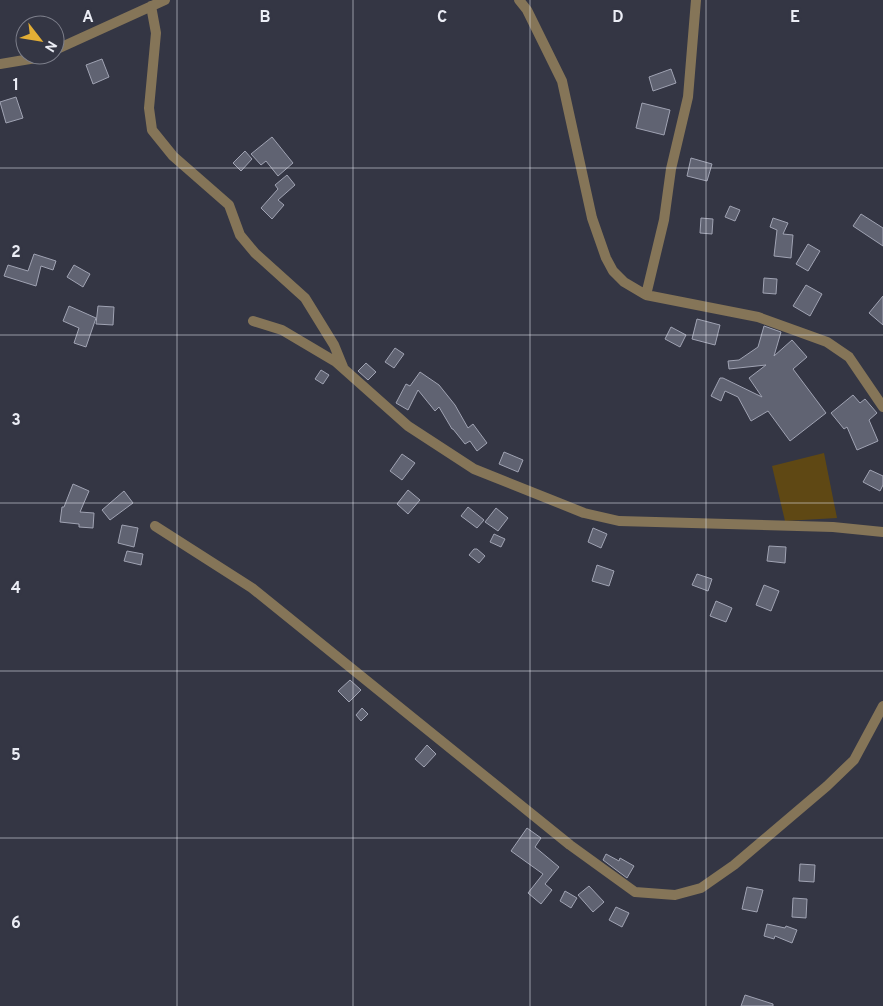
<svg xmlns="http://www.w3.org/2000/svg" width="883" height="1006" viewBox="0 0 883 1006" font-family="Overpass,sans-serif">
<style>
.green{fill:#5f4814}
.building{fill:#606372;stroke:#a0a3b3}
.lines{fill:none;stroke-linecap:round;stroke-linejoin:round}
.minor{stroke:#857558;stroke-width:10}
.grid{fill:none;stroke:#ebedf5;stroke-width:1;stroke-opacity:0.55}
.grid-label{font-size:16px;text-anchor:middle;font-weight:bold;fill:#ebedf5;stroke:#343644;stroke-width:5;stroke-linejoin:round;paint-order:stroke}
</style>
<rect width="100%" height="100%" fill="#343644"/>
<!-- green -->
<path class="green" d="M824 453 837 518 785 521 772 466Z"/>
<!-- building -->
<path class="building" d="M102 59 109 77 93 84 86 65Z
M671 69 676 83 653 91 649 77Z
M16 97 23 118 6 123 0 102Z
M642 103 670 110 664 135 636 128Z
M272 137 293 163 278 176 266 161 261 165 251 154Z
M245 151 252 159 241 171 233 163Z
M691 158 712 164 707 181 687 176Z
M287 175 295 185 278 200 284 205 272 219 261 208 278 189 275 185Z
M730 206 740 210 735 221 725 217Z
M861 214 883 228V246L853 226Z
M701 218 713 219 712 234 700 233Z
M773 218 788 223 783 234 793 235 791 258 774 256 777 230 770 227Z
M808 244 820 251 808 271 796 264Z
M34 254 56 261 53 270 41 266 36 286 4 276 8 265 28 271Z
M74 265 90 274 83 287 67 277Z
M764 278 777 279 776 294 763 293Z
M806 285 822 294 810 316 793 306Z
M883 296V325L869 313Z
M69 306 96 318 86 347 74 343 79 328 63 321Z
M98 306 114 307 113 325 96 324Z
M697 319 720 325 715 345 692 339Z
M764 326 781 332 774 356 792 340 807 357 793 369 826 413 790 441 768 411 751 421 738 397 725 391 721 401 711 396 720 378H723L762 397 749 378 766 365 729 369 728 361 739 360 758 347Z
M671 327 686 335 680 347 665 339Z
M395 348 404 354 394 368 385 362Z
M366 363 376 372 368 380 358 371Z
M321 370 329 375 323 384 315 379Z
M420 372 439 385 455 405 468 428 473 424 487 443 477 451 470 441 465 444 453 429H452L439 407 435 411 418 390 408 410 396 403 406 384 410 386Z
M853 395 860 403 865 399 877 413 869 420 878 441 857 450 847 427 844 429 831 413Z
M504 452 523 460 518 472 499 464Z
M402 454 415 463 402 480 390 471Z
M870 470 883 476V485L880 491 863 482Z
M73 484 89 491 80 512 94 513 93 528 79 527V524L60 522 62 507H64Z
M408 490 420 500 408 514 397 504Z
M124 491 133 503 110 520 102 510Z
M468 507 484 520 477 528 461 516Z
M496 508 508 518 498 531 485 522Z
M122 525 138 528 134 547 118 543Z
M593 528 607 534 601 548 588 542Z
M494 534 505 539 501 547 490 542Z
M769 546 786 547 785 563 767 561Z
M474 549H477L485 556 479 563 469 555Z
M127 551 143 554 141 565 124 561Z
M597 565 614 571 609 586 592 581Z
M697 574 712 579 708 591 692 585Z
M764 585 779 591 771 611 756 605Z
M716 601 732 608 726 622 710 616Z
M350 680 361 690 349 702 338 691Z
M362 708 368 714 361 721 356 715Z
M427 745 436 754 424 767 415 759Z
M527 828 541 838 535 847 559 867 545 884 552 890 541 904 528 893 543 874 511 851Z
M606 854 619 861 620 858 634 866 627 878 603 860Z
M800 864 815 865 814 882 799 881Z
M589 886 604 902 593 912 578 895Z
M747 887 763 890 757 912 742 909Z
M565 891 577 898 571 908 560 901Z
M793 898 807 899 806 918 792 917Z
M616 907 629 913 622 927 609 920Z
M767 924 785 928 786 926 797 930 792 943 775 936 774 939 764 936Z
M745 995 773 1004V1006H741Z"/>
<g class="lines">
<!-- minor -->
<path class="minor" d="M519 0 527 10 562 81 592 218 606 258 613 271 624 282 646 295 758 317 827 342 849 357 883 407
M151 6 156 33 149 108 152 130 173 156 229 205 240 235 255 253 305 298 334 345 343 367
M55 50 165 0
M0 64 36 58 43 55
M646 295 664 220 671 169 688 97 696 0
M253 321 282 330 336 362 408 426 474 469 584 513 619 521 833 527 883 532
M155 526 252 588 570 845 635 892 675 895 701 888 734 865 827 786 854 760 883 706"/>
</g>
<!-- grid -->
<path class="grid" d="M177 0V1006M353 0V1006M530 0V1006M706 0V1006M0 168H883M0 335H883M0 503H883M0 671H883M0 838H883"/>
<g class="grid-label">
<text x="88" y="22">A</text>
<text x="265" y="22">B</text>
<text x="442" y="22">C</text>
<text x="618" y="22">D</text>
<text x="795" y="22">E</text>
<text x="16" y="90">1</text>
<text x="16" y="257">2</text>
<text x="16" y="425">3</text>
<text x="16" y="593">4</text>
<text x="16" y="760">5</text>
<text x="16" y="928">6</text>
</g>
<!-- north arrow -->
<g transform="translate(40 40) rotate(121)"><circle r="24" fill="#343644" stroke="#7d7f8b"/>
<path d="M0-4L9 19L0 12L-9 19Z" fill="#e3ae35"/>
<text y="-8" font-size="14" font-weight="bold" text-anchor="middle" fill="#ebedf5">N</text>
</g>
</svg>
